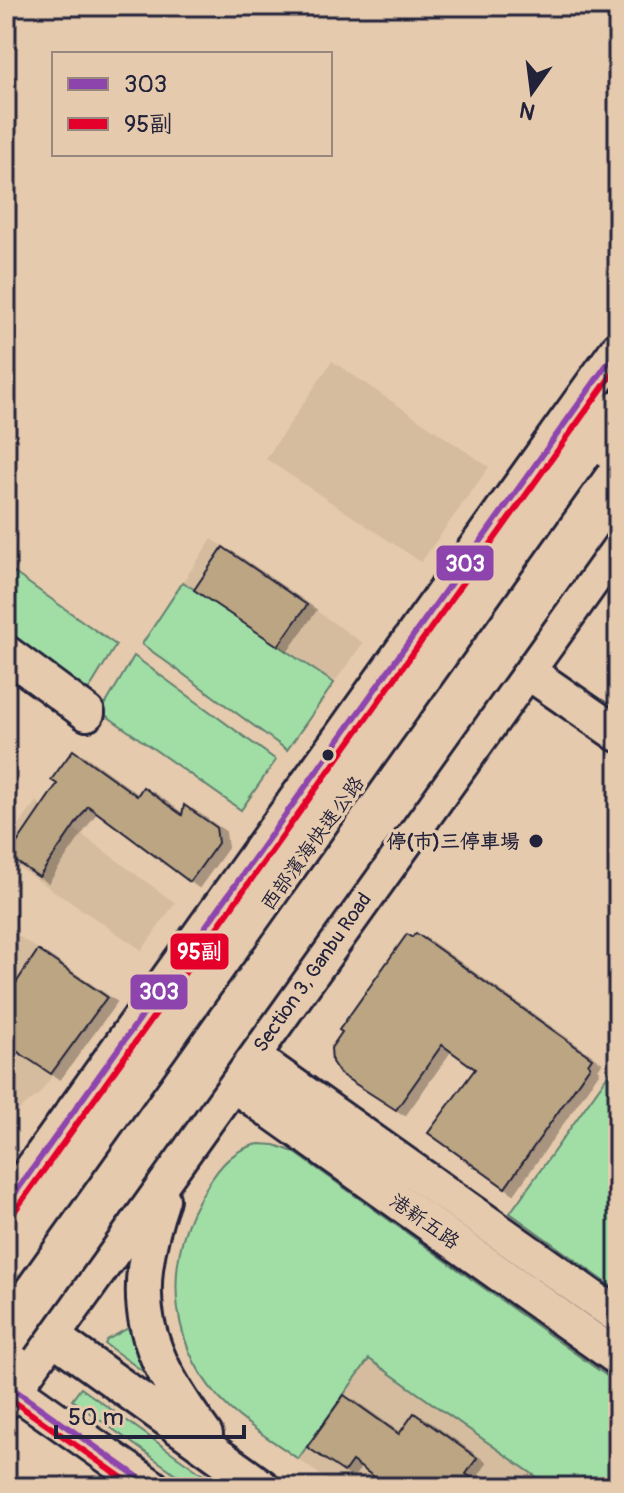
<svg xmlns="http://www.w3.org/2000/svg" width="624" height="1493" viewBox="0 0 624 1493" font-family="Pangolin,'LXGW WenKai TC',sans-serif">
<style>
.built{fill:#d5bc9e}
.green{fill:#a1dea6;stroke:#628070;stroke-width:2}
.building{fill:#bba582;stroke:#22223b;stroke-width:2;filter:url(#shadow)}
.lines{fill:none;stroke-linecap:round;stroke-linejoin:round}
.minor-casing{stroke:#22223b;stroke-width:40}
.highway-casing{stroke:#22223b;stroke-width:50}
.minor{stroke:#e6caad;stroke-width:34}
.highway{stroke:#e6caad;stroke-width:44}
.highway-bridge-casing{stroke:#22223b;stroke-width:50;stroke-linecap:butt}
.highway-bridge{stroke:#e6caad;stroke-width:44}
.bus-1-casing{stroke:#e6caad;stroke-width:12}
.bus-2-casing{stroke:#e6caad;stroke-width:12}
.bus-1{stroke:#8e44ad;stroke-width:6}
.bus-2{stroke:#e4002b;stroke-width:6}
.bus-dot{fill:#22223b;stroke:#e6caad;stroke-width:3}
.labels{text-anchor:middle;stroke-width:7;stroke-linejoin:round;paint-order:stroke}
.poi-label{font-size:20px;font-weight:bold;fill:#22223b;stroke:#e6caad;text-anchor:end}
.street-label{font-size:20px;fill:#22223b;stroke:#e6caad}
.line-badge{stroke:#e6caad;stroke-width:3}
.badge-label{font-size:22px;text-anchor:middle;font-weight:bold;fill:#fff}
</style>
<defs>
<filter id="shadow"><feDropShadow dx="9" dy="5" stdDeviation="0" flood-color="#0004"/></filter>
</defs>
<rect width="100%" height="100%" fill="#e6caad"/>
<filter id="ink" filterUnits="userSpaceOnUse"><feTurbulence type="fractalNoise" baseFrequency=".0125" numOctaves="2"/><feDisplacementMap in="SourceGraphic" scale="16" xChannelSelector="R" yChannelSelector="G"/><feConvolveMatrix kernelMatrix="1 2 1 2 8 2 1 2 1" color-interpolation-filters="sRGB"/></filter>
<g filter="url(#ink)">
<!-- built -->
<path class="built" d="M332 361 489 467 421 562 266 459Z
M212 539 363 643 334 683 183 582Z
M36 801 175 903 142 950 6 859V846Z
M6 928 109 996 40 1093 6 1121Z
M369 1358 551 1487H337L298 1459Z"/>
<!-- green -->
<path class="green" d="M6 567 116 645 83 699 6 643Z
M183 582 334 683 287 750 142 644Z
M134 656 276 760 241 810 101 712Z
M618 1061V1291L510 1213Z
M259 1144 275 1145 294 1152 618 1384V1487H551L369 1359 298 1459C275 1442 249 1427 229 1408 171 1355 161 1267 199 1200 213 1175 229 1149 259 1144Z
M132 1326 149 1374 148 1375 105 1344 107 1340Z
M81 1388 220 1487H194L72 1400Z"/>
<!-- building -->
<path class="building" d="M223 547 307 605 278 646 194 590Z
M73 750 137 796 143 787 182 815 184 805 216 827 218 843 190 882 88 806 39 877 8 856 57 784 51 780Z
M416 933 592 1058 588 1064 590 1066 505 1188 428 1133 475 1069 442 1045 396 1110 340 1074 332 1062 331 1048 342 1032 339 1030 407 934 412 937Z
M38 950 107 997 51 1074 6 1044V998Z
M344 1395 399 1434 414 1413 477 1458 466 1474 484 1487H388L352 1461 344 1472 307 1447Z"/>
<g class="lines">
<defs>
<path id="minor" d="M6 653 87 713
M527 671 618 734
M252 1056 618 1316
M233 1084 618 1358
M162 1199C127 1302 143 1350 205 1435
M6 1206 618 349
M35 1324 262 1487
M6 1384 152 1487
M6 1401 618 544"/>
<path id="highway" d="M6 1271 618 414"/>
</defs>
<!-- minor casing -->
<use href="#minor" class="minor-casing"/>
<!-- highway casing -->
<use href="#highway" class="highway-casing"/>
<!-- minor -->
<use href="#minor" class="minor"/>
<!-- highway -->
<use href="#highway" class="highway"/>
<defs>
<path id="highway-bridge" d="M6 1336 618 478"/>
</defs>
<!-- highway-bridge casing -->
<use href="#highway-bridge" class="highway-bridge-casing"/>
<!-- highway-bridge -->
<use href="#highway-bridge" class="highway-bridge"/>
<defs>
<path id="bus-1" d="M6 1206 618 349
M6 1384 152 1487"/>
<path id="bus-2" d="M14 1212 618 366
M6 1396 135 1487"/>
</defs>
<!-- bus-1 casing -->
<use href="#bus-1" class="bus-1-casing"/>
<!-- bus-2 casing -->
<use href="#bus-2" class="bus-2-casing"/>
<!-- bus-1 -->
<use href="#bus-1" class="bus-1"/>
<!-- bus-2 -->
<use href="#bus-2" class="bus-2"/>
</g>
</g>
<!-- markers -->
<g class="bus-dot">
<circle cx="328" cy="755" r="7"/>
<circle cx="536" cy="841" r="8"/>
</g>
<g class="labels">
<!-- poi labels -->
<g class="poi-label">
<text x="520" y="848">停(市)三停車場</text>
</g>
<!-- street labels -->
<g class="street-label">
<text transform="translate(312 843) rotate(-54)" y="7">西部濱海快速公路</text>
<text transform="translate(312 972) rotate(-55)" y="7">Section 3, Ganbu Road</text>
<text transform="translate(425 1221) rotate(35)" y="7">港新五路</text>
</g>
</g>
<g class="line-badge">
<rect x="435" y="544" width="60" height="38" rx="8" fill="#8e44ad"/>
<rect x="169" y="932" width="61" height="39" rx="8" fill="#e4002b"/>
<rect x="129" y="973" width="60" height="38" rx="8" fill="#8e44ad"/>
</g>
<g class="badge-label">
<text x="465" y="571">303</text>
<text x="200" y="959">95副</text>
<text x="159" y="999">303</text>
</g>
<!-- margin -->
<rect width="624" height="1493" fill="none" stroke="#e6caad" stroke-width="32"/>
<rect x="16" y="16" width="592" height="1461" fill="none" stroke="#22223b" stroke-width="3" filter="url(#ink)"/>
<!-- legend -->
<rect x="52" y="52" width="280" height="104" fill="#e6caad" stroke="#98877f" stroke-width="2"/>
<rect x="68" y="78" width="40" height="12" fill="#8e44ad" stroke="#98877f" stroke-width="2"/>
<text x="124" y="92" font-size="24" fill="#22223b">303</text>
<rect x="68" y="118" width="40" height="12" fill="#e4002b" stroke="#98877f" stroke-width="2"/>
<text x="124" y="132" font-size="24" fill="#22223b">95副</text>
<!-- north arrow -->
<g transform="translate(532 92) rotate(194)" stroke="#e6caad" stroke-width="6" paint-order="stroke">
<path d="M0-6L14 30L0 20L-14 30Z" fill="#22223b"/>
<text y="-12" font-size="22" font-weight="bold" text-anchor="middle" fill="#22223b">N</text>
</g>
<!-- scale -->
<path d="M56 1425v12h188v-12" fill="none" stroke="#22223b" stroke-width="4"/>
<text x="68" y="1425" font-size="24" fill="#22223b" stroke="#e6caad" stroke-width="6" paint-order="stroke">50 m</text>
</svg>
